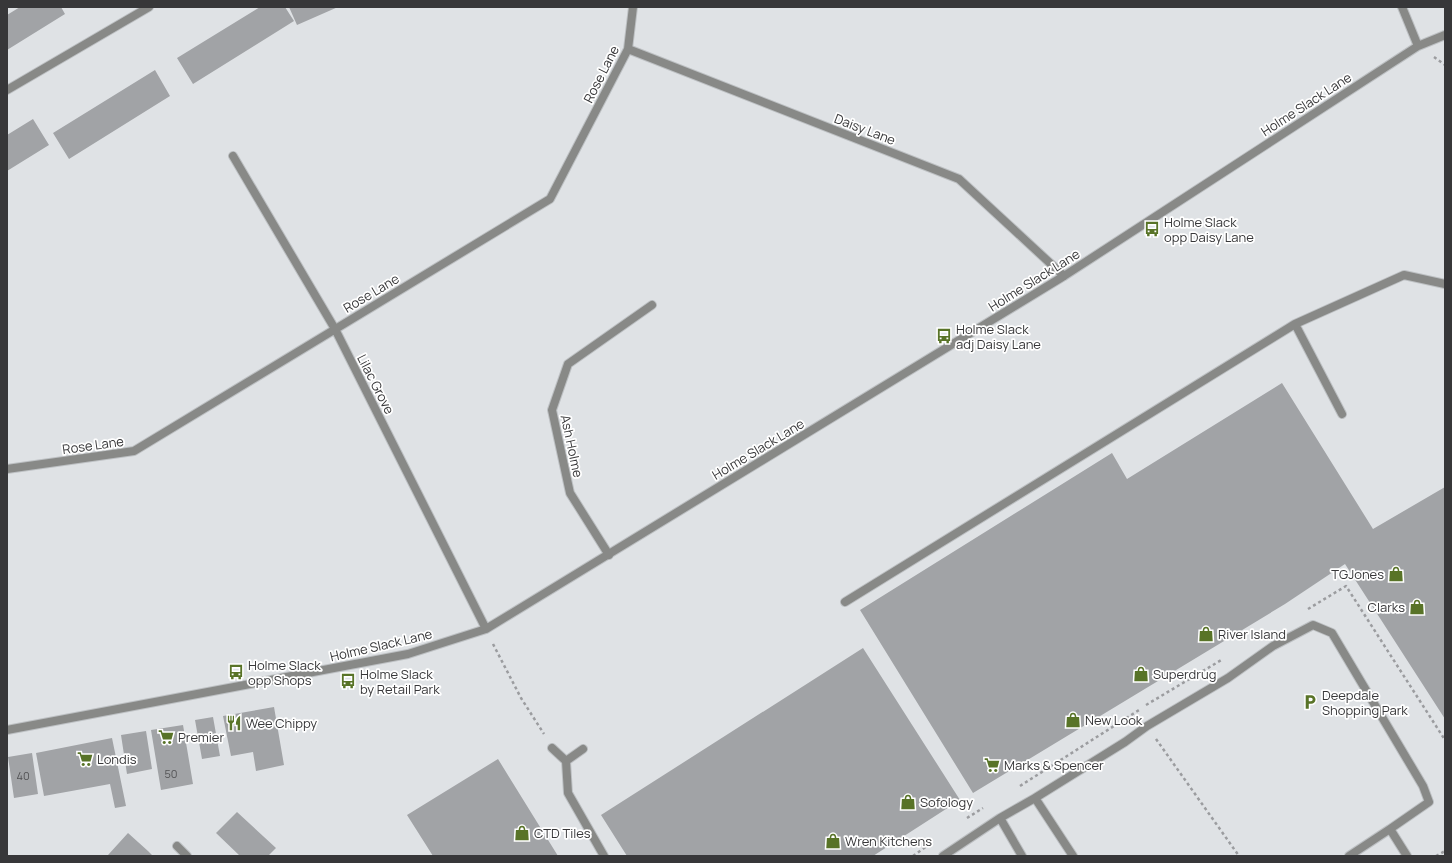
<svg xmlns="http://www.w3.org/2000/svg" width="1452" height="863" viewBox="0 0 1452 863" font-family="Manrope,sans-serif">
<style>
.building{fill:#a1a3a6}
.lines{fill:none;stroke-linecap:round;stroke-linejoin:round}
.service-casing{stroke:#bdc0c3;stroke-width:10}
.minor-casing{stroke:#bdc0c3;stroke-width:10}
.path{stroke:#9b9c9f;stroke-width:2.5;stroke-dasharray:3 3;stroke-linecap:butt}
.service{stroke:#888987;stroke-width:8}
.minor{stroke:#888987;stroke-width:8}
.labels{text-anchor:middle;stroke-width:3.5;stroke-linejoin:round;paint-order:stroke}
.number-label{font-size:11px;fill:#525254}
.street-label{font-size:13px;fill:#373739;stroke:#fff}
.poi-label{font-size:13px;fill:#373739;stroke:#fff;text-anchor:start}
</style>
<rect width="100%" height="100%" fill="#dfe2e5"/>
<!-- building -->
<path class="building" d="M20 7H61L65 14 7 50V15Z
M260 7H285L294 21 193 84 177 58Z
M289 7H338L297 25Z
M155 70 170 96 69 159 53 133Z
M33 119 49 145 7 171V135Z
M1282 383 1373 529 1445 487V719L1345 564 1285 604 973 793 860 610 1112 453 1127 479Z
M863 648 960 800 873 856H627L601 815Z
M274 707 284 765 256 771 253 752 231 756 223 716Z
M213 717 220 756 202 759 195 720Z
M183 725 193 784 161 790 151 730Z
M146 731 152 769 127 774 121 735Z
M112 738 126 806 115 808 110 784 44 796 36 753Z
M32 753 38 794 14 798 8 757Z
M498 759 558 856H433L407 815Z
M237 812 276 848 268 856H240L216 833Z
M128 833 148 851 153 856H109L108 855Z"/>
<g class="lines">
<defs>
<path id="service" d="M1295 324 1342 414
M845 602 1295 324 1404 275 1445 284
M552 748 566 761 568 793 604 856
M566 761 583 749
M1000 818 1022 856
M943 856 1000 818 1035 798
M1073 856 1035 798 1125 742 1147 726 1228 678 1273 646 1313 625 1332 633 1423 786 1429 802 1390 829
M1349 856 1390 829 1407 856"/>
<path id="minor" d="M1402 7 1418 46
M628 49 959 179 1064 276
M7 90 149 7
M233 156 335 329 486 629
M7 469 134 451 550 199 628 49 633 7
M609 555 570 493 552 410 568 364 652 305
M7 730 408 654 486 629 1064 276 1418 46 1445 35
M177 846 187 856"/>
</defs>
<!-- service casing -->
<use href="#service" class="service-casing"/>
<!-- minor casing -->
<use href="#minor" class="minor-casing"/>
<!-- path -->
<path class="path" d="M1434 57 1445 65
M1308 609 1346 586 1445 740
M493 644 521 698 544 734
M1146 705 1223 659
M1156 739 1239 856
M1020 786 1139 710
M967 818 983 808
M913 856 930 844
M1436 856 1445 851"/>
<!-- service -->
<use href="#service" class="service"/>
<!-- minor -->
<use href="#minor" class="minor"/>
</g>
<!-- icons -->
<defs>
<symbol id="bus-bare" viewBox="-9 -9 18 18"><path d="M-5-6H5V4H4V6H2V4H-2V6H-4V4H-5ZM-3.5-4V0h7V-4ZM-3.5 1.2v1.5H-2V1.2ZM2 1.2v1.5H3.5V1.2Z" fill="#587327" stroke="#fff" stroke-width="2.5" paint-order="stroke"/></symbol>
<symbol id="shop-bare" viewBox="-9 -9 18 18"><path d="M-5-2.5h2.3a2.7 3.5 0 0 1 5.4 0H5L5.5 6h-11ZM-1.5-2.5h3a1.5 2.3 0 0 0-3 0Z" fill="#587327" stroke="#fff" stroke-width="2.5" paint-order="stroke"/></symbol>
<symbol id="parking-bare" viewBox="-9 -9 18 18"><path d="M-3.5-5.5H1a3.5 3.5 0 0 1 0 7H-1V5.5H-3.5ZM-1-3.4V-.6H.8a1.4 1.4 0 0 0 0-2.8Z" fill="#587327" stroke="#fff" stroke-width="2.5" paint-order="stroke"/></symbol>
<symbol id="restaurant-bare" viewBox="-9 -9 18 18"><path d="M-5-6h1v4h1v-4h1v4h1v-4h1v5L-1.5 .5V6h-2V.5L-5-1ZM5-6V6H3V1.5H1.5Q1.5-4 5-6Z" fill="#587327" stroke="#fff" stroke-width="2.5" paint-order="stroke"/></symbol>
<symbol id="supermarket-bare" viewBox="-9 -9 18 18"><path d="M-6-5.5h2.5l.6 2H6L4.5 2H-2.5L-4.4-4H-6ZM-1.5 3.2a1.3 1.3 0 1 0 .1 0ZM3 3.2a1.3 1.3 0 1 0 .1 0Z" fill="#587327" stroke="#fff" stroke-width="2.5" paint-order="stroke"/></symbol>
</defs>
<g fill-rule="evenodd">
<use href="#bus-bare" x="1141" y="218" width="22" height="22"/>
<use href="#bus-bare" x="933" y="325" width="22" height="22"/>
<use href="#shop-bare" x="1385" y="563" width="22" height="22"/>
<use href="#shop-bare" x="1406" y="596" width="22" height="22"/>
<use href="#shop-bare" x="1195" y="623" width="22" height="22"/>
<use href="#bus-bare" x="225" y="661" width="22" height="22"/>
<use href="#shop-bare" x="1130" y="663" width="22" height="22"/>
<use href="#bus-bare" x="337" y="670" width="22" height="22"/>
<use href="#parking-bare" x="1299" y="691" width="22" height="22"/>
<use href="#shop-bare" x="1062" y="709" width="22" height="22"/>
<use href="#restaurant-bare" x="223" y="712" width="22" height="22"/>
<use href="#supermarket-bare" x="155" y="726" width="22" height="22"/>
<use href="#supermarket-bare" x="74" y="748" width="22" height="22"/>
<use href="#supermarket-bare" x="981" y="754" width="22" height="22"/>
<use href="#shop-bare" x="897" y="791" width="22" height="22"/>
<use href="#shop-bare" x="511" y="822" width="22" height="22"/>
<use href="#shop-bare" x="822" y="830" width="22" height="22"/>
</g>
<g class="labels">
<!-- number labels -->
<g class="number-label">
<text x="171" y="778">50</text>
<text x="23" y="780">40</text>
</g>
<!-- street labels -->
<g class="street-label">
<text transform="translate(601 74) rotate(-63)" y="5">Rose Lane</text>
<text transform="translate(1306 104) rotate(-33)" y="5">Holme Slack Lane</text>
<text transform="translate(865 129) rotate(21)" y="5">Daisy Lane</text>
<text transform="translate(1034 280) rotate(-32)" y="5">Holme Slack Lane</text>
<text transform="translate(371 293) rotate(-31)" y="5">Rose Lane</text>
<text transform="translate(376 384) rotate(63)" y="5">Lilac Grove</text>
<text transform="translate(93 445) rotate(-8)" y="5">Rose Lane</text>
<text transform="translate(572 446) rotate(78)" y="5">Ash Holme</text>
<text transform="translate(758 449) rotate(-31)" y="5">Holme Slack Lane</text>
<text transform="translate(381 645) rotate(-13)" y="5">Holme Slack Lane</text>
</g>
<!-- poi labels -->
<g class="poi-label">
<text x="1164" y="227">Holme Slack<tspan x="1164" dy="15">opp Daisy Lane</tspan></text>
<text x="956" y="334">Holme Slack<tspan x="956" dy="15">adj Daisy Lane</tspan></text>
<text x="1384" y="579" text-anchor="end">TGJones</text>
<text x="1405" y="612" text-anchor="end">Clarks</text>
<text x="1218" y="639">River Island</text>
<text x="248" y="670">Holme Slack<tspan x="248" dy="15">opp Shops</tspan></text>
<text x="360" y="679">Holme Slack<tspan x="360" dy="15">by Retail Park</tspan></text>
<text x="1153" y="679">Superdrug</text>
<text x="1322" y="700">Deepdale<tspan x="1322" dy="15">Shopping Park</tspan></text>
<text x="1085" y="725">New Look</text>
<text x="246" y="728">Wee Chippy</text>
<text x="178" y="742">Premier</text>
<text x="97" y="764">Londis</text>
<text x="1004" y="770">Marks &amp; Spencer</text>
<text x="920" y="807">Sofology</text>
<text x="534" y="838">CTD Tiles</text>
<text x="845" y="846">Wren Kitchens</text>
</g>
</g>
<!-- border -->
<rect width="1452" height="863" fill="none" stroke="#373739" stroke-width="16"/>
</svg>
